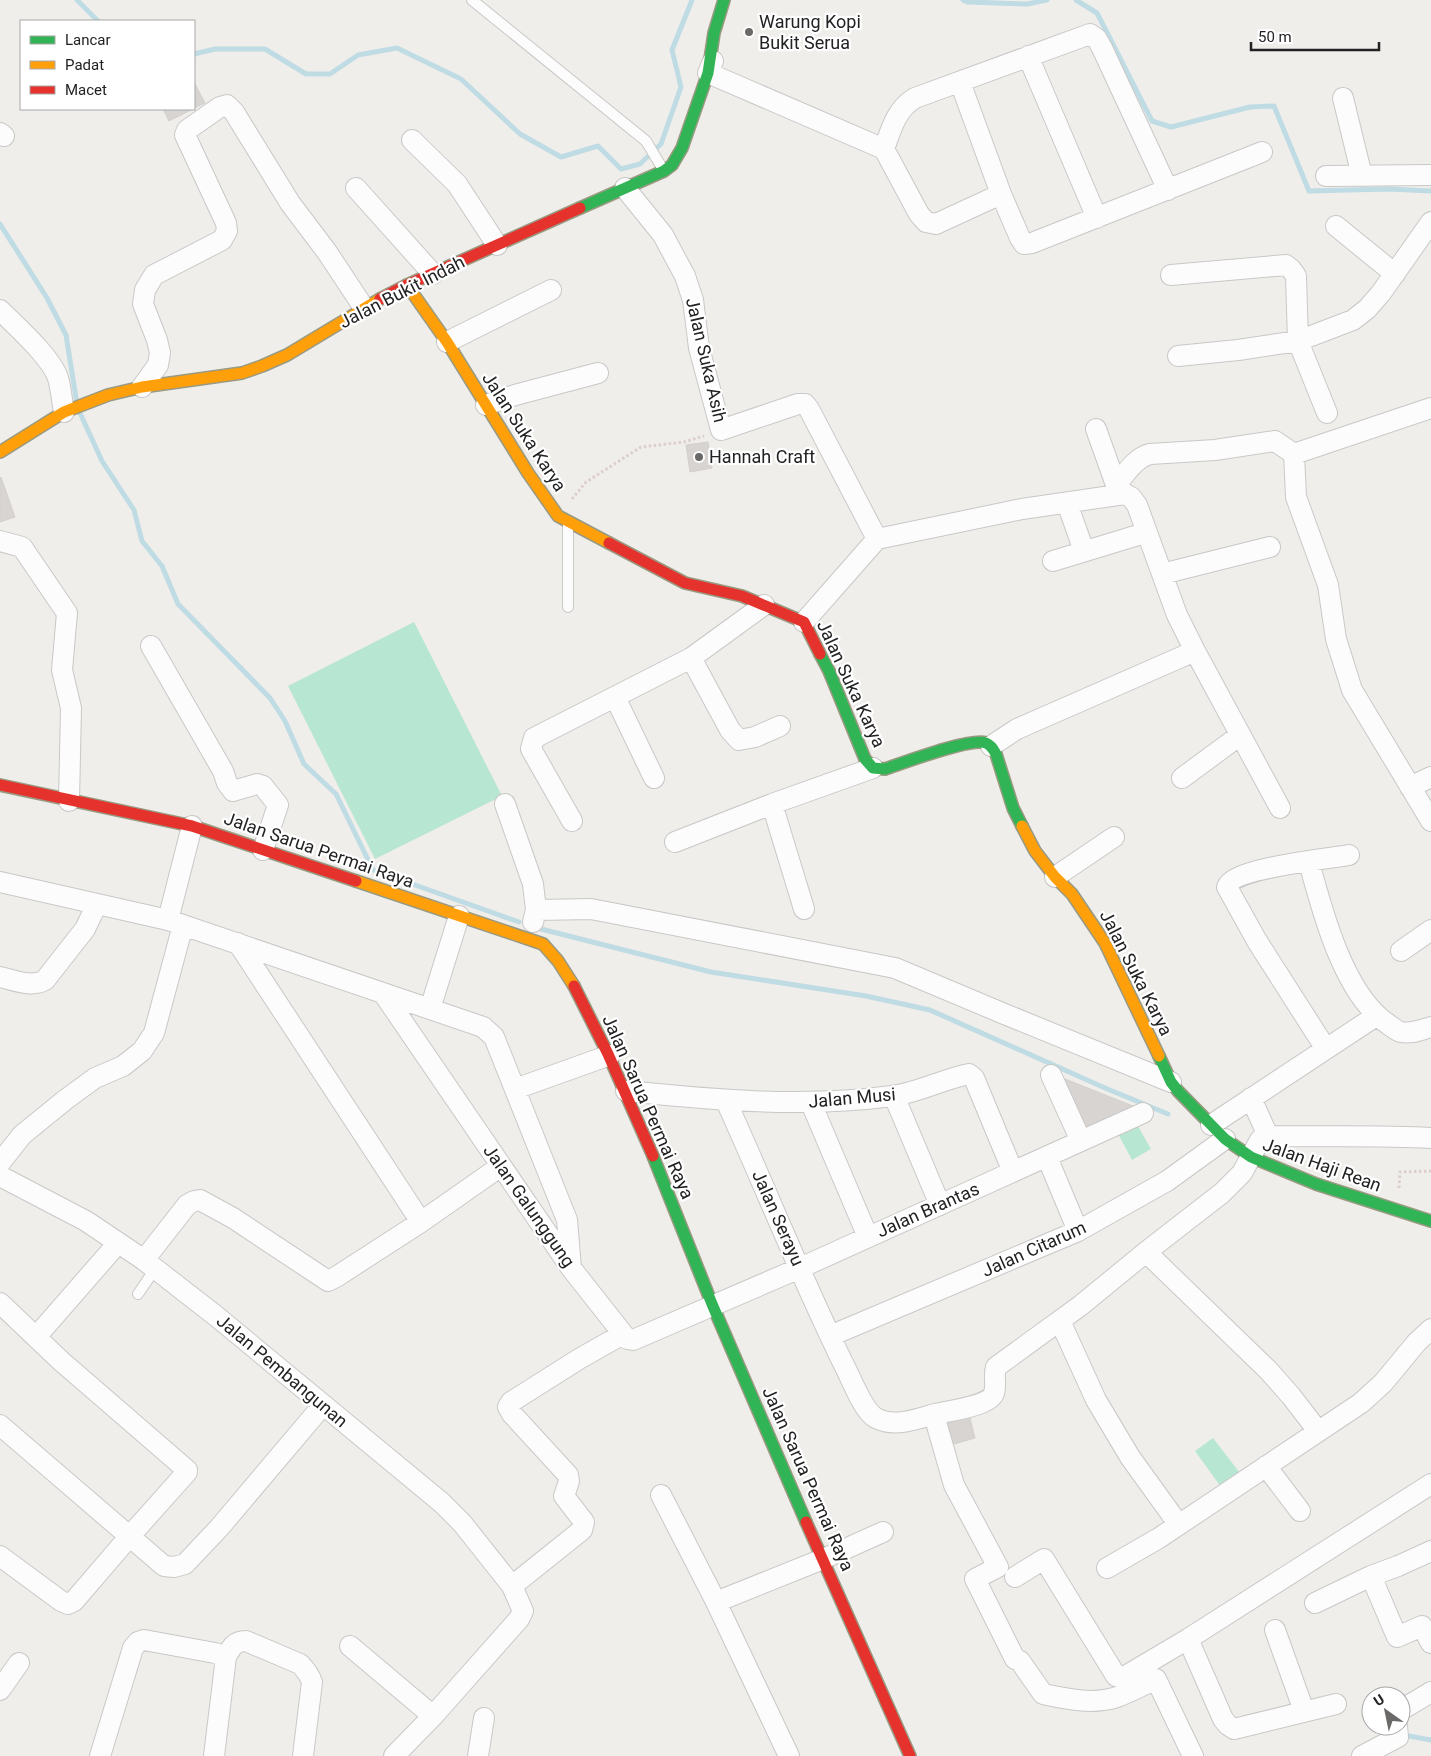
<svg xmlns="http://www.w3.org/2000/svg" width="1431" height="1756" viewBox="0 0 1431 1756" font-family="Roboto,sans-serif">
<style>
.pitch{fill:#b7e6d2}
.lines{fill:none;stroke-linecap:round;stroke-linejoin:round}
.stream{stroke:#bfdbe3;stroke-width:5}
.building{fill:#d7d4d2;stroke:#d3d0cc}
.lane-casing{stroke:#c9c8c7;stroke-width:12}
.street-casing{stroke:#c9c8c7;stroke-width:22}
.fast-casing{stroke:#999a82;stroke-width:14}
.slow-casing{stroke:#999a82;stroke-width:14}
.jam-casing{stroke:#999a82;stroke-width:14}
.path{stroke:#dccecd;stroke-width:3;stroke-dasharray:2.5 2.5;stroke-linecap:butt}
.lane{stroke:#fdfcfc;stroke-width:10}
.street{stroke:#fdfcfc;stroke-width:20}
.fast{stroke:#30b455;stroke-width:11}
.slow{stroke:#ff9f0a;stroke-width:11}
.jam{stroke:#e5322d;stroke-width:11}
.poi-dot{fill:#6a6968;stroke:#fff;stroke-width:2}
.labels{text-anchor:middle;stroke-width:4.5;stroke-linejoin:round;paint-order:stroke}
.poi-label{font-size:18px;fill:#222;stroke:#fff;text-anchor:start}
.street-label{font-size:18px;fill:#222;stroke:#fff}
</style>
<rect width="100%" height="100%" fill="#f0eeeb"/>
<!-- pitch -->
<path class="pitch" d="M414 622 502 796 375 859 288 686Z
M1135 1121 1151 1149 1132 1160 1116 1130Z
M1213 1438 1240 1473 1221 1487 1195 1451Z"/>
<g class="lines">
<!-- stream -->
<path class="stream" d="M77 0 98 21
M963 0 967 2 1027 4 1047 0
M1076 0 1097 13 1152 121 1171 127 1250 107 1274 106 1309 191 1388 189 1431 191
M194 54 215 49H265L306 74H330L358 55 397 48 461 79 520 134 561 157 598 146 621 169 640 164 661 144 681 87 672 50 692 0
M0 224 47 298 66 335 76 398
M80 413 102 461 134 510 142 541 162 566 178 604 270 698 285 721 304 764 336 794 373 870 519 922
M541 929 711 972 866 996 930 1010 1105 1088 1168 1114
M1409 1736 1431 1740"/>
</g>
<!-- building -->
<path class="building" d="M194 82 205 103 194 108Z
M163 109H193L169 121Z
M708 442 712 468 690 472 686 445Z
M1 477 15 517 0 522V478Z
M1060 1077 1138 1108 1082 1129Z
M968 1410 975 1438 947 1446 939 1418Z"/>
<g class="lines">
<defs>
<path id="lane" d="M472 0 646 141 664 171
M568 523V607
M138 1294 155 1269"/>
<path id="street" d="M1028 56 1097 218
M713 61 708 73 884 149 919 214 926 222 936 224 1001 194
M960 82 1001 194 1020 238 1024 244 1032 243 1262 152
M1343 98 1362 176
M0 133 4 136
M412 140 457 184 497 245
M884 149C891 130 896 109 915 98L1090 34 1097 39 1102 48 1168 190
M1326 176 1431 175
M356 188 433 274
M625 188 663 235 685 276 693 300 699 348 721 430 798 404H805L809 409 877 539
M1336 226 1395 274
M1171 275 1286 265 1291 269 1296 276 1298 341 1327 413
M0 310C16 326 51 357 58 378 61 389 62 401 64 412
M447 342 551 290
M1178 356 1238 350 1298 341 1353 320 1367 309 1381 293 1431 222
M142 387 158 365 160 353 157 340 143 304 145 290 154 275 222 240 227 231 226 223 185 135 187 130 220 107 227 105 234 112 290 203 327 252 364 308
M486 405 515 395 598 373
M1096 429 1116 485 1125 494 1131 497 1137 505 1177 615 1195 651 1280 808
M1294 454 1431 408
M1116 485C1126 473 1135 458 1150 454L1215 450 1275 441 1294 454 1296 497 1328 585 1336 639 1352 690 1431 821
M1067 503 1084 551
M877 539 1022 509 1125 494
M0 541 22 547 67 613 62 670 71 708 69 801
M1053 561 1135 536
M1162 574 1270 547
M804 622 877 539
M151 646 223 771 227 783 233 791 257 784 263 786 278 805 263 850
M691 658 730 730 739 740 755 737 780 726
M615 697 654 778
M991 746 1017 729 1195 651
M1182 778 1239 736
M1410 787 1431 777
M505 804 533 884 536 910 533 922
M772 804 804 909
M572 821 531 749 534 738 691 658 764 605
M675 842 772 804 873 768
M1309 862C1322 911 1344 995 1388 1024 1392 1027 1397 1031 1401 1032 1412 1034 1421 1030 1431 1027
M1055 877 1114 837
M0 882 168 920 483 1027 494 1037 567 1220 571 1268
M536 910 591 909 895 968 1002 1013 1171 1082
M168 920 192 826
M238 943 421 1222
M1401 951 1431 930
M0 977C14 980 32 988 45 980L85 929 97 904
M383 993 571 1268 627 1339 633 1340 800 1268 1143 1113
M430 1009 459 916
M1326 1049 1257 941 1227 887C1233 868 1328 859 1349 855
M1051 1075 1081 1141
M515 1089 610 1055
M626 1091C715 1100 803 1108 892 1096 918 1093 943 1079 969 1074L974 1078 1013 1172
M894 1096 940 1205
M1251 1098 1268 1136
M726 1101C766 1189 802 1280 845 1367 852 1380 863 1411 876 1418 894 1428 917 1419 935 1414 948 1411 990 1406 994 1393 997 1384 993 1376 996 1367L1080 1306 1146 1252 1222 1193 1242 1173 1260 1140 1268 1136C1322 1137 1377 1135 1431 1138
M811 1103 868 1237
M1211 1125 1376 1016
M1047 1157 1078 1231
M0 1163 22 1135 65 1100 95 1078 123 1066 142 1051 154 1033 183 925
M0 1176 86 1221 144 1260 216 1316 442 1503 462 1523 512 1586 523 1611 519 1619 433 1716 394 1756
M1146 1252 1268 1370 1291 1396 1318 1431
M144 1260 187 1205 194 1201 200 1200 233 1218 328 1281 336 1277 421 1222 501 1166
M0 1303 61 1361 187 1470V1472L129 1537 74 1601 68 1604 61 1601 0 1556
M1060 1321 1096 1400 1130 1457 1179 1525
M830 1336 1078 1231 1167 1181 1225 1139
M36 1337 118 1243
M934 1415 954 1485 998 1567 975 1579 1015 1659 1020 1661 1043 1694C1067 1699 1093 1705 1117 1697 1130 1692 1144 1685 1156 1679L1193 1756
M0 1425 164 1566 174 1567 185 1564 219 1528 323 1405
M1266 1466 1300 1511
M661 1495 716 1602 789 1756
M1107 1568 1159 1538 1361 1403 1383 1383 1417 1342 1431 1329
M1371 1576 1397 1637 1422 1626 1431 1643
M1015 1577 1044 1559 1116 1676 1122 1678 1188 1639 1431 1484
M512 1586 582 1530 584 1522 564 1496 569 1481 568 1475 512 1414 508 1407 511 1402 579 1359 623 1334
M716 1602 823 1559 883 1532
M1315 1603 1371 1576 1398 1566 1431 1551
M1275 1630 1304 1711
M1188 1639 1223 1719 1228 1725 1234 1729 1336 1704
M350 1646 433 1716
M0 1690 19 1663
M1401 1710 1431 1692
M100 1756 133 1648 138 1642 144 1640 215 1653 226 1657
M214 1756 226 1657C231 1648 234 1641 246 1641L300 1664C306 1670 309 1674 312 1682L303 1756
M478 1756 484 1718
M1362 1756 1398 1737 1397 1726"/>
<path id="fast" d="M580 208 664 171 672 165 682 148 708 73 714 33 724 0
M820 654 829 671 865 759 873 768 885 769C903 763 971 737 986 743 991 745 993 749 996 754L1013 808 1022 826
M1159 1056 1171 1082 1178 1091 1225 1139 1251 1157 1316 1184 1431 1221
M653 1156 712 1304 806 1522"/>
<path id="slow" d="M407 285 447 342 528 473 558 516 609 543
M0 452 64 412 108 395 142 387 242 373 262 366 287 355 380 299
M1022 826 1035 851 1055 877 1072 894 1105 943 1159 1056
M356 881 543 944 558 961 574 986"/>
<path id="jam" d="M380 299 407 285 580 208
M609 543 685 583 742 596 804 622 820 654
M0 785 192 826 356 881
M574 986 608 1054 653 1156
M806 1522 910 1756"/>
</defs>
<!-- lane casing -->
<use href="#lane" class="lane-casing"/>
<!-- street casing -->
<use href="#street" class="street-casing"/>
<!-- fast casing -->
<use href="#fast" class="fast-casing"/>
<!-- slow casing -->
<use href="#slow" class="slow-casing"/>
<!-- jam casing -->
<use href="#jam" class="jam-casing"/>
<!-- path -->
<path class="path" d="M572 499 586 482 641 447 684 442 704 436
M1399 1188 1400 1172 1431 1171"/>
<!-- lane -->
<use href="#lane" class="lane"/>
<!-- street -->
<use href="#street" class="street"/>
<!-- fast -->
<use href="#fast" class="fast"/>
<!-- slow -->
<use href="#slow" class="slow"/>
<!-- jam -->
<use href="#jam" class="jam"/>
</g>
<!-- markers -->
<g class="poi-dot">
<circle cx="749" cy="32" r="5"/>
<circle cx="699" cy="457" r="5"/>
</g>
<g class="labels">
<!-- poi labels -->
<g class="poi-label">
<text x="759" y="28">Warung Kopi<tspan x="759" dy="21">Bukit Serua</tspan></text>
<text x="709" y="463">Hannah Craft</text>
</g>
<!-- street labels -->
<g class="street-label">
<text transform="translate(402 292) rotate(-27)" y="6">Jalan Bukit Indah</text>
<text transform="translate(706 360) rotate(77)" y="6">Jalan Suka Asih</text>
<text transform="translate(524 432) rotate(57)" y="6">Jalan Suka Karya</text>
<text transform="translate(851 684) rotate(65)" y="6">Jalan Suka Karya</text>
<text transform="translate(319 850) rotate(19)" y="6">Jalan Sarua Permai Raya</text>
<text transform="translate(1136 973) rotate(63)" y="6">Jalan Suka Karya</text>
<text transform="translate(852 1098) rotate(-5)" y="6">Jalan Musi</text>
<text transform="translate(648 1107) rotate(66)" y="6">Jalan Sarua Permai Raya</text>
<text transform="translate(1322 1165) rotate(20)" y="6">Jalan Haji Rean</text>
<text transform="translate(529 1206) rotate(55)" y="6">Jalan Galunggung</text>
<text transform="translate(928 1210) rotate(-24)" y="6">Jalan Brantas</text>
<text transform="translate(778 1218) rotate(66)" y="6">Jalan Serayu</text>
<text transform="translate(1034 1249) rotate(-24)" y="6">Jalan Citarum</text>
<text transform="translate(282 1371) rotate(40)" y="6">Jalan Pembangunan</text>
<text transform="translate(808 1479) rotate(66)" y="6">Jalan Sarua Permai Raya</text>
</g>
</g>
<!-- legend -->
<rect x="20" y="20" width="175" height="90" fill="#ffffff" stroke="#a7a7a7"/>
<rect x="30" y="36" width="25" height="8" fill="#30b455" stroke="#a7a7a7"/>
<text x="65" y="45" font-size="15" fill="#222222">Lancar</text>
<rect x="30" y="61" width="25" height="8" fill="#ff9f0a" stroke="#a7a7a7"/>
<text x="65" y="70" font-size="15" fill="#222222">Padat</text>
<rect x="30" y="86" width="25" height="8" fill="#e5322d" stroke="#a7a7a7"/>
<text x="65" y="95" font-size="15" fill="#222222">Macet</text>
<!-- north arrow -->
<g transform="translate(1386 1711) rotate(327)"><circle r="24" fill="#ffffff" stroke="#a7a7a7"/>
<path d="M0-4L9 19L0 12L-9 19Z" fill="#6a6968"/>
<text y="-8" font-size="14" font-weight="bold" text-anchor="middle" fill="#222222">U</text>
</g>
<!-- scale -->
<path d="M1251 42v8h128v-8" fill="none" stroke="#222222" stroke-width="2.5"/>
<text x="1258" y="42" font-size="15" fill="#222222" stroke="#ffffff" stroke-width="4" paint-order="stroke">50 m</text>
</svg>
